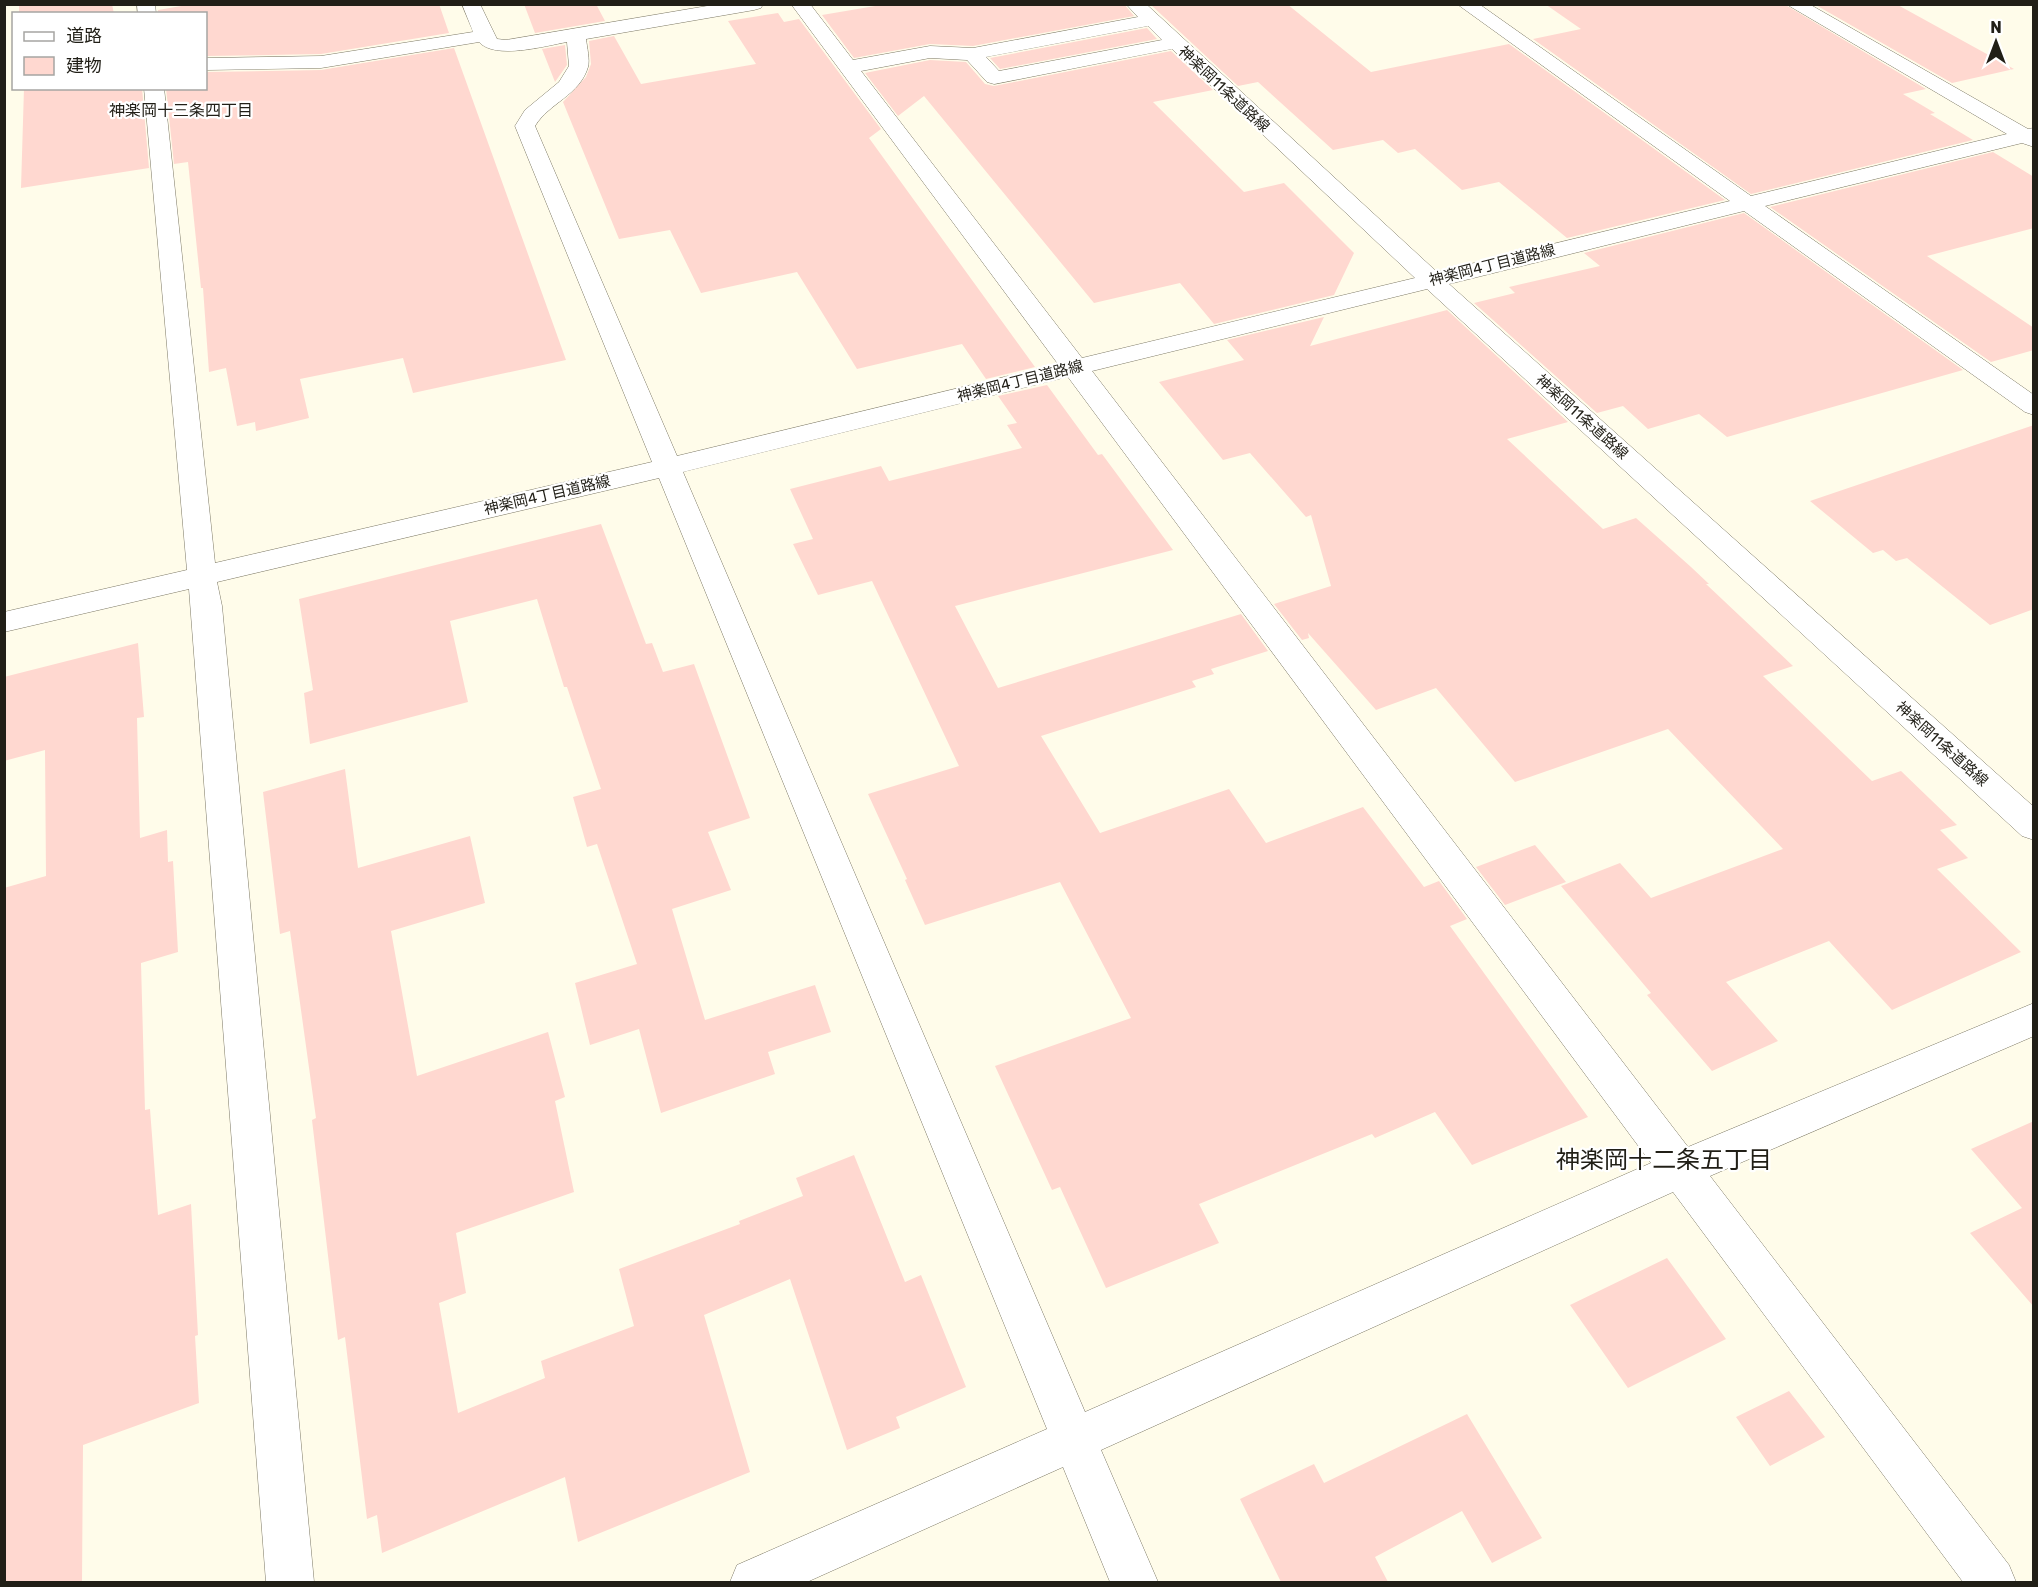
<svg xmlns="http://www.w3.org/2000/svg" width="2038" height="1587" viewBox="0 0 2038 1587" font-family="Rubik,'Noto Sans JP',sans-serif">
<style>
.building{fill:#ffd8d0}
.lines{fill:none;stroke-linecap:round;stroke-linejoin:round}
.minor-casing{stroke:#7d7966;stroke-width:1}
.minor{fill:#fff;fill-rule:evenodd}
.labels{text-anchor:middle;stroke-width:4.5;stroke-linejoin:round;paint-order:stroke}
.far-street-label{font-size:15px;fill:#211f17;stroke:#fff}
.far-neighbourhood-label{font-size:16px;fill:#211f17;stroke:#fff}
.near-neighbourhood-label{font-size:24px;fill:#211f17;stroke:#fff}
</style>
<rect width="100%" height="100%" fill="#fffcea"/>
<!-- building -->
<path class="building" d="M19 4H112L114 14H19Z
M193 4H439L449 33 321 54 206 56V14H158V10Z
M524 4H596L605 21 535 33Z
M887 4H1124L1134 16 973 46 930 44 854 58 822 15Z
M1150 4H1287L1371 72 1509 44 1725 200 1567 238 1499 182 1462 190 1415 149 1398 153 1383 140 1333 150 1258 82 1238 86Z
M1545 4H1784L1926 89 1903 94 1935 113 1930 114 1973 140 1751 194 1533 39 1581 29Z
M1814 4H1896L2014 69 1952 83Z
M778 13 784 22 799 19 881 129 869 138 1035 367 986 379 962 344 857 369 797 272 701 293 670 230 619 239 563 102 586 77 591 64 589 41 614 36 641 84 756 64 728 21Z
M1147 28 1157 39 1000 69 990 58Z
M565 45 567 65 555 82 542 49Z
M454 48 566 360 413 393 403 358 300 379 309 418 256 431 255 422 237 426 226 368 209 372 203 288H201L188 162 174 164 166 88H206V72L321 70Z
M1171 51 1213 90 1153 102 1244 192 1284 183 1354 253 1334 295 1214 324 1180 283 1094 303 924 96 898 116 865 73 930 60 966 62 985 84 994 86Z
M24 88H142L149 168 21 188Z
M1993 152 2034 177V228L1927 256 2034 328V350L1991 362 1770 207Z
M1744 213 1963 370 1727 437 1699 414 1648 429 1623 406 1597 413 1474 303 1515 293 1509 287 1600 266 1584 253Z
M1447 310 1568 422 1507 439 1603 529 1636 518 1691 567 1709 584H1706L1793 666 1763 676 1872 781 1901 771 1957 825 1940 830 1968 858 1937 869 2021 952 1892 1010 1829 941 1726 982 1778 1041 1712 1071 1647 995 1651 993 1561 886 1620 863 1651 898 1783 849 1668 729 1515 782 1436 688 1376 710 1308 633 1309 638 1302 640 1274 604 1331 586 1311 515 1306 517 1250 453 1223 460 1159 382 1244 360 1227 340 1324 317 1310 346Z
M1047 385 1098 455 1102 454 1173 550 955 606 998 688 1241 614 1268 651 1211 669 1214 674 1192 681 1196 687 1041 736 1100 833 1229 789 1266 843 1363 807 1424 887 1439 881 1467 919 1450 926 1588 1117 1472 1165 1435 1112 1375 1138 1372 1134 1199 1204 1219 1243 1106 1288 1060 1187 1052 1190 995 1066 1131 1018 1060 882 925 925 905 880 907 879 868 794 959 766 872 581 818 595 793 544 813 539 790 489 881 466 889 481 1022 448 1007 425 1017 423 998 396Z
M2034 425V609L1990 625 1907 558 1896 561 1883 550 1873 553 1810 501Z
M601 524 646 644 652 643 663 672 694 664 750 818 708 832 731 890 672 909 705 1020 815 985 831 1032 768 1052 775 1074 661 1113 639 1029 590 1045 575 983 637 964 597 844 587 847 573 797 601 789 567 687H564L537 599 450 621 468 702 310 744 304 693 313 690 299 599Z
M138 643 144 717 137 718 140 838 167 830 168 862 173 861 178 952 141 963 145 1110 150 1109 158 1215 191 1204 198 1335 195 1336 199 1403 83 1445 82 1582H4V888L46 876 45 750 4 761V677Z
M345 769 358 868 470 836 485 903 391 931 417 1076 548 1032 565 1097 555 1101 574 1192 456 1233 466 1293 439 1303 458 1413 545 1378 541 1361 634 1326 619 1269 740 1224 739 1221 803 1196 796 1178 854 1155 905 1282 921 1275 966 1387 896 1417 900 1428 847 1450 790 1279 704 1315 750 1472 578 1542 565 1477 382 1553 377 1515 367 1519 345 1337 338 1340 312 1120 316 1118 290 931 280 934 263 792Z
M1535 845 1566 882 1505 905 1476 867Z
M2034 1121V1307L1970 1233 2022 1208 1971 1149Z
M1667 1258 1726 1339 1628 1388 1570 1305Z
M1789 1391 1825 1437 1770 1466 1736 1417Z
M1467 1414 1542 1538 1492 1563 1462 1511 1375 1557 1388 1582H1281L1240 1499 1314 1464 1324 1483Z"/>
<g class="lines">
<defs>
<path id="minor" d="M137 4H155L156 14H138Z
M462 4H480L497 39 506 40 719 4H763L761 8 754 10 586 39C587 47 590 60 588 67 580 95 549 103 535 126L677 456 1058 364 791 4H810L853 60 930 46 973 48 1138 17 1126 4H1146L1437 272 1730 201 1457 4H1479L1751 196 2007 134 1786 4H1809L2028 129 2034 128V147L2022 143 1765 206 2034 395V415L2025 412 1744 211 1449 284 2034 807V840L2022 836 1427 289 1092 371 1688 1147 2034 1003V1036L1710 1176 2009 1565 2016 1582H1963L1673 1192 1101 1450 1158 1582H1110L1063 1467 807 1582H730L737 1565 1047 1429 659 478 217 582 222 606 314 1582H266L189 589 4 632V612L187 570 144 88H164L215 563 652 462 515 126 525 110 559 82 569 66 567 42C545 46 495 60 479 42L321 68 206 70V58L321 56 473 32ZM1148 26 1162 40 999 71 986 57ZM1172 49 1415 278 1082 358 861 71 930 58 967 60 987 82 994 84ZM1068 377 1651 1163 1085 1412 683 472Z"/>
</defs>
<!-- minor casing -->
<use href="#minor" class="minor-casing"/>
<!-- minor -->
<use href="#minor" class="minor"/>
</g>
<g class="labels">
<!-- far-street labels -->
<g class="far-street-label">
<text transform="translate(1224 89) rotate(43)" y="5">神楽岡11条道路線</text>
<text transform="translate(1492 265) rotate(-14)" y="5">神楽岡4丁目道路線</text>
<text transform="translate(1020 381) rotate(-14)" y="5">神楽岡4丁目道路線</text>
<text transform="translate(1582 417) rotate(42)" y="5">神楽岡11条道路線</text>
<text transform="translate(547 495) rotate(-13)" y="5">神楽岡4丁目道路線</text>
<text transform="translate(1942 744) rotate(42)" y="5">神楽岡11条道路線</text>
</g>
<!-- far-neighbourhood labels -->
<g class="far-neighbourhood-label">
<text x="181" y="116">神楽岡十三条四丁目</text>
</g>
<!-- near-neighbourhood labels -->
<g class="near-neighbourhood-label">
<text x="1664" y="1168">神楽岡十二条五丁目</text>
</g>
</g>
<!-- border -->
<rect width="2038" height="1587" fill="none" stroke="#211f17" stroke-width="12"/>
<!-- legend -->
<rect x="12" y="12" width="195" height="78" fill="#ffffff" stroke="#a6a5a2" stroke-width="1.5"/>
<rect x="24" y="32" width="30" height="9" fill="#ffffff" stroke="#a6a5a2" stroke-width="1.5"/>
<text x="66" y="42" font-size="18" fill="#211f17">道路</text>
<rect x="24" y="57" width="30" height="18" fill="#ffd8d0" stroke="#a6a5a2" stroke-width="1.5"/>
<text x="66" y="72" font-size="18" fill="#211f17">建物</text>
<!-- north arrow -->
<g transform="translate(1996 42)" stroke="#ffffff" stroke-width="4.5" paint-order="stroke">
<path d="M0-4.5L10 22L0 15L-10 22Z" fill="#211f17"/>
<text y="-9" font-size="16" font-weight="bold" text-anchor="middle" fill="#211f17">N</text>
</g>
</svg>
